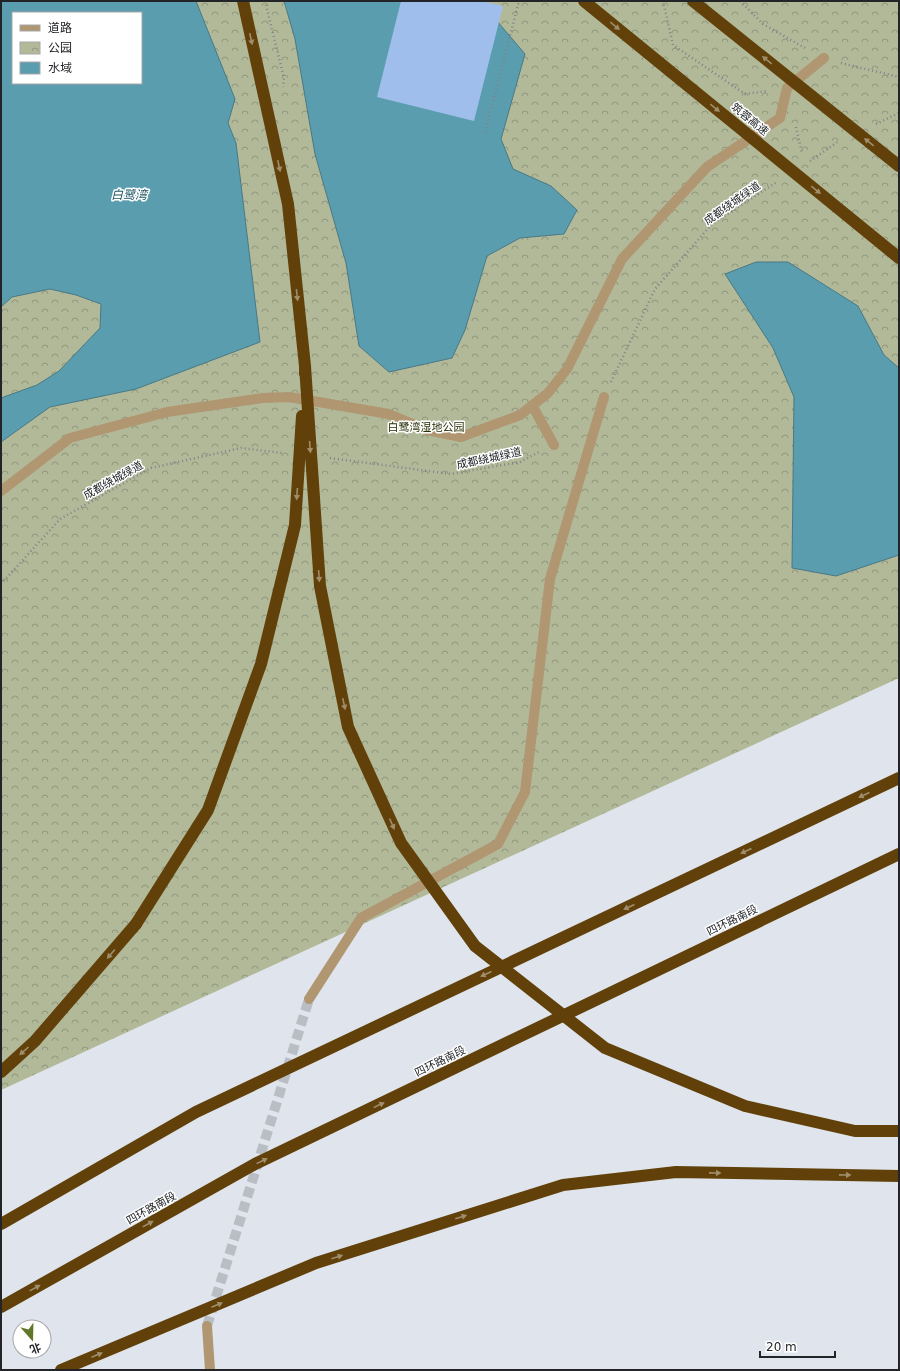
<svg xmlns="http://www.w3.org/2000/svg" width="900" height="1371" viewBox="0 0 900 1371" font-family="'DejaVu Sans','Noto Sans SC',sans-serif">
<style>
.park{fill:url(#park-crowns);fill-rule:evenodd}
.water{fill:#5a9dae;stroke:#497986;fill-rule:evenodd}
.building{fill:#a0beec}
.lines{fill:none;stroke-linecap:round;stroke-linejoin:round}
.street-tunnel{stroke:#b9bec5;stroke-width:10;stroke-dasharray:10 5;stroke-linecap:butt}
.path{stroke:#808389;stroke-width:2.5;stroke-dasharray:1 3;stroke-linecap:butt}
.lane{stroke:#b09671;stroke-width:10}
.street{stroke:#b09671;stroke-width:10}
.highway{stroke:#614109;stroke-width:12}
.highway-bridge{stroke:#614109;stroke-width:12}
.oneway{fill:#a08d6b}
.labels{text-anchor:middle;stroke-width:3;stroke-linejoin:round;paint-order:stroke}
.street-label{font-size:11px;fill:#222427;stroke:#fff}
.park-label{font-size:11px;fill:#2a3006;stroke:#fff}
.water-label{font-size:12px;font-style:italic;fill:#1d5663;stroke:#fff}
</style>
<defs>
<pattern id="park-crowns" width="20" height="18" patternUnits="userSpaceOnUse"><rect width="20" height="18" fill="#b2b998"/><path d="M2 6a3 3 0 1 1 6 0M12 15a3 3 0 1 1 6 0" fill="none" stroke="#90967c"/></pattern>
</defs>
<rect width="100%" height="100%" fill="#dfe4ed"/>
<!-- park -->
<path class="park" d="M1 1H899V678L1 1090ZM13 13H141V83H13Z"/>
<!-- water -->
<path class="water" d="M1 1H196L235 99 228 123 236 143 260 342 136 389 50 407 1 442V398L37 385 59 371 100 328 101 304 76 295 50 289 12 297 1 307ZM13 13H141V83H13Z
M284 1H480L525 54 501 139 513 169 551 186 577 210 564 234 520 238 487 256 465 330 452 358 389 372 359 346 346 263 315 154 295 39Z
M756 262H788L858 306 884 355 899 368V555L836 576 792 568 794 397 773 348 725 274Z"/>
<!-- building -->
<path class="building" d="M401 1H481L503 6 474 121 377 97Z"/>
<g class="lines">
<!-- street-tunnel -->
<path class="street-tunnel" d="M207 1326 309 999"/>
<!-- path -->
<path class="path" d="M265 1 284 78 283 87
M663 1 673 45 745 94 768 91
M740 1 763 24 807 49
M841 63 899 77
M876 124 899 113
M796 127 802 153
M485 132 519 1
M810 161 839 141
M611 382 655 289 712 224 777 182
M330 458 451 474 520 462 539 452
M1 584 60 519 151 468 241 448 282 453"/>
<!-- lane -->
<path class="lane" d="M532 405 554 445
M1 491 70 438 167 412 263 398 289 397 389 414 427 430 461 437 520 415 548 393 567 369 622 259 707 167 780 118 787 88 824 58"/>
<!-- street -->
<path class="street" d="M309 999 361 918 498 844 525 792 550 579 604 397
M207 1326 210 1370"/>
<!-- highway -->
<path class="highway" d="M1 1072 35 1041 136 924
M1 1224 196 1112 899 778
M1 1307 255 1164 899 854
M61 1370 316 1263 563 1185 676 1172 899 1176"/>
<!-- highway-bridge -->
<path class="highway-bridge" d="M243 1 288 204 305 366V374
M584 1 899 258
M693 1 899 166
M305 366 320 586 348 727 401 843 475 946 605 1048 745 1106 855 1131H899
M136 924 208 810 261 664 295 525 302 416"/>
</g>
<!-- one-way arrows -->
<defs><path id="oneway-solid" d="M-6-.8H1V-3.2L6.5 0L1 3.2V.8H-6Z"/></defs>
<g class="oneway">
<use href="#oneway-solid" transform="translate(615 26) rotate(39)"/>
<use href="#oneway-solid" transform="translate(251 39) rotate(78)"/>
<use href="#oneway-solid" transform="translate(767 60) rotate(-141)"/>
<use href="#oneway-solid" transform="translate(715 108) rotate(39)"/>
<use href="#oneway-solid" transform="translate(869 142) rotate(-141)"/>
<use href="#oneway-solid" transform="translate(279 166) rotate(78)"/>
<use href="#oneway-solid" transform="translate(816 190) rotate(39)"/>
<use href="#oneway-solid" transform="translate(297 295) rotate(84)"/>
<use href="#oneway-solid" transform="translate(310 447) rotate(86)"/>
<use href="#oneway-solid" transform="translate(297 494) rotate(94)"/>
<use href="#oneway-solid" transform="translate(319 576) rotate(86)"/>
<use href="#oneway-solid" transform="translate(344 704) rotate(78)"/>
<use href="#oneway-solid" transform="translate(864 795) rotate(155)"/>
<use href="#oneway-solid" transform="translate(392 824) rotate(66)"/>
<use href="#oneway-solid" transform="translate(746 851) rotate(155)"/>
<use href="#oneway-solid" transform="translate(629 907) rotate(155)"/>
<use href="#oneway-solid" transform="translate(111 954) rotate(131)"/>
<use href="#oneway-solid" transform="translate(486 974) rotate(155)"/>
<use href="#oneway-solid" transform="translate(24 1051) rotate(138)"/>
<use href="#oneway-solid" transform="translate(379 1105) rotate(-26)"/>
<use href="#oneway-solid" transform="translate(262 1161) rotate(-26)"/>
<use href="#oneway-solid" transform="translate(715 1173) rotate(1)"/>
<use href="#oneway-solid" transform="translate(845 1175) rotate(1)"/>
<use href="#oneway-solid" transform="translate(461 1217) rotate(-18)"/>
<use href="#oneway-solid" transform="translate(148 1224) rotate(-29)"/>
<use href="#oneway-solid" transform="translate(337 1257) rotate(-18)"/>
<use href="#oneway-solid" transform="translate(35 1288) rotate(-29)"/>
<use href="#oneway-solid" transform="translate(217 1305) rotate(-23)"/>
<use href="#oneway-solid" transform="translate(97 1355) rotate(-23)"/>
</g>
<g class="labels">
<!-- street labels -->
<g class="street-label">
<text transform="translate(750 119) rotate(39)" y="4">筑蓉高速</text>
<text transform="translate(732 203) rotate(-35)" y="4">成都绕城绿道</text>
<text transform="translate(489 458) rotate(-12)" y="4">成都绕城绿道</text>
<text transform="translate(113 480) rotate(-29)" y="4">成都绕城绿道</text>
<text transform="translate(732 920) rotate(-26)" y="4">四环路南段</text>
<text transform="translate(440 1061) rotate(-26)" y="4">四环路南段</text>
<text transform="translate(151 1208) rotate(-29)" y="4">四环路南段</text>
</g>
<!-- park labels -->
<g class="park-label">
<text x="426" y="431">白鹭湾湿地公园</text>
</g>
<!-- water labels -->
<g class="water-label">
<text x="129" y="199">白鹭湾</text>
</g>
</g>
<!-- border -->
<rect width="900" height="1371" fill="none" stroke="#222427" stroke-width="4"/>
<!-- legend -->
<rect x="12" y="12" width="130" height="72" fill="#ffffff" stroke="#a7a7a9"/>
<rect x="20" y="25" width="20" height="6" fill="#b09671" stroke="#a7a7a9"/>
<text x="48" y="32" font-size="12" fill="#222427">道路</text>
<rect x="20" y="42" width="20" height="12" fill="url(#park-crowns)" stroke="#a7a7a9"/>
<text x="48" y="52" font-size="12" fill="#222427">公园</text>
<rect x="20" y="62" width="20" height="12" fill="#5a9dae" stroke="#a7a7a9"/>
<text x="48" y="72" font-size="12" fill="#222427">水域</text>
<!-- north arrow -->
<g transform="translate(32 1339) rotate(160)"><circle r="19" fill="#ffffff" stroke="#a7a7a9"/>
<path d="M0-3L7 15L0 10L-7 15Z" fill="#607729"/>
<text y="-6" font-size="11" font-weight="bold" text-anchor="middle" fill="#222427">北</text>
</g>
<!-- scale -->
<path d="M760 1351v6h75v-6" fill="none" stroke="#222427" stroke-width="2"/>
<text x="766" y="1351" font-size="12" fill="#222427" stroke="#ffffff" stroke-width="3" paint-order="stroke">20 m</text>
</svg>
